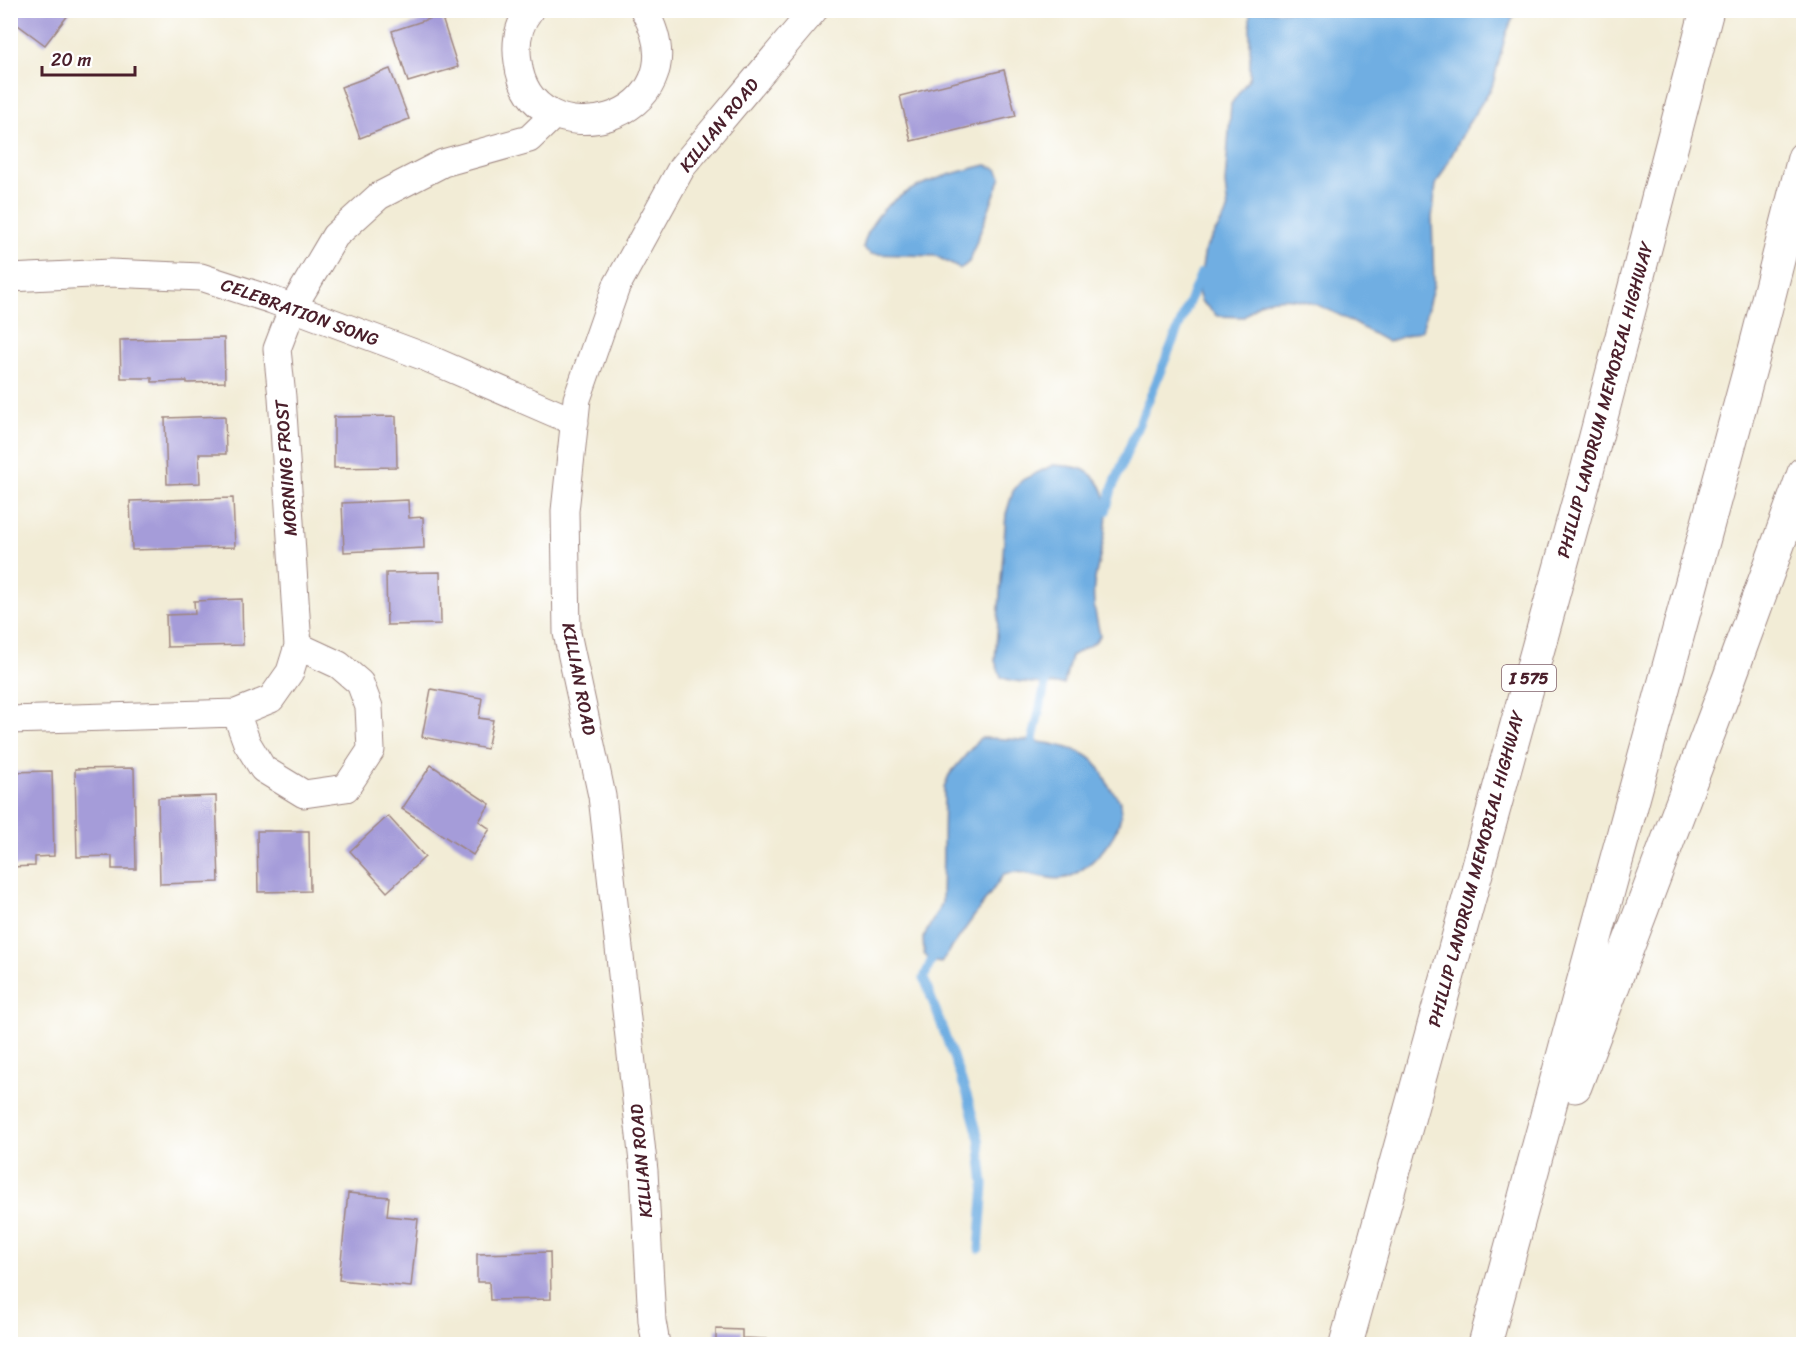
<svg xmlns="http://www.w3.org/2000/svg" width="1814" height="1355" viewBox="0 0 1814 1355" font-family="Sriracha,sans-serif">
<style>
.water{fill:#70aee2;stroke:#5d6686;stroke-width:1.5}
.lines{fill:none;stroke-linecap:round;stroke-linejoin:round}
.stream{stroke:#70aee2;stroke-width:9}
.building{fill:#a59cd9}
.street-casing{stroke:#9e8680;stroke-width:29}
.highway-casing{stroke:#9e8680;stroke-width:35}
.street{stroke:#fff;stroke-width:27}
.highway{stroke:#fff;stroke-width:33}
.labels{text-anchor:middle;stroke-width:5;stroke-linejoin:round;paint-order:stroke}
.shield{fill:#fff;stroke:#80626b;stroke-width:1.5}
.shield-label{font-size:16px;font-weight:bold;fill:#4a1f2b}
.street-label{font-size:18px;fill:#4a1f2b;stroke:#fff}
</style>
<rect width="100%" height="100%" fill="#fff"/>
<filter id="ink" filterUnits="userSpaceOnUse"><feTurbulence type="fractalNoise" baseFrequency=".0167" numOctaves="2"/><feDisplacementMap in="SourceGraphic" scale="12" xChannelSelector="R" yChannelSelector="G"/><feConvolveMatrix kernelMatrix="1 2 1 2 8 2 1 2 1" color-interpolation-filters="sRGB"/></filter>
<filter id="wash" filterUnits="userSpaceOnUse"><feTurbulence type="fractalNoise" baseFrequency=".008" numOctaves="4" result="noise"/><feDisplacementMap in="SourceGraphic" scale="24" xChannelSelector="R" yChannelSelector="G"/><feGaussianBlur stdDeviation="1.35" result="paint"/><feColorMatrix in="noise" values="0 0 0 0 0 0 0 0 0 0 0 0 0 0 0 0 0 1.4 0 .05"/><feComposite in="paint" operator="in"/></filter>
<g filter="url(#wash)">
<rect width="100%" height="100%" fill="#f2ecd6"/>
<!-- water -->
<path class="water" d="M1250 11H1516L1506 34 1492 87 1468 124 1436 185 1432 218 1434 284 1422 330 1388 342C1350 323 1307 287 1262 302 1256 305 1249 312 1244 317L1217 316 1201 301 1198 292 1205 249 1228 211 1225 184 1231 104 1250 77Z
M986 165 997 169 1001 177 969 262 960 269 936 256 871 254 863 248C874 193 938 176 986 165Z
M1053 465C1062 466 1076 466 1084 470 1126 493 1098 550 1094 586 1092 604 1097 619 1100 636L1094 643 1071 656 1064 684C1050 685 1013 683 1001 677L995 661 1006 514 1013 491 1022 480Z
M980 738C1012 739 1054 740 1084 754 1098 761 1102 773 1109 786 1112 792 1120 798 1121 804 1125 831 1097 861 1075 874 1053 888 1027 866 1004 874L941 963 931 961 924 954 923 938 942 903 944 787 949 775Z"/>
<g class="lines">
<!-- stream -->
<path class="stream" d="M1106 511 1112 489 1201 273
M1032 743 1045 685
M931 961 924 978 967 1095 979 1139 984 1185 979 1249"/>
</g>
<g id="blocks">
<!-- building -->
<path class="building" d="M10 10H72L45 45 10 19Z
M441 15 458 67 408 82 392 31Z
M390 69 409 119 360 138 341 87Z
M1004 70 1016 116 911 141 900 96Z
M224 338 225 382 187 383V381L152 382V378H121L120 340Z
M225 416 226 454H199L200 483 167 484 165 418Z
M396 416 397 467 334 468V417Z
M233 498 235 547 132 550 130 501Z
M408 500 409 518 423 517 424 548 344 552 342 503Z
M440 572 441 624 387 625 386 573Z
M242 599 243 645 167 647 166 615 195 614 194 601Z
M431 689 482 698 479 718 493 720 487 749 422 737Z
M431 765 490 804 479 821 490 829 473 855 402 809Z
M134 768 136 869H112V856L77 857 75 769Z
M52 771 54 856 35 857V866L10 867V772Z
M216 796 219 882 160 884 158 798Z
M388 816 425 857 387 892 350 851Z
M257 831H309L310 891 258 892Z
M348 1193 389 1197 387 1216 418 1219 411 1287 339 1280Z
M550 1252 551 1299 490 1300 489 1282H477V1254Z
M716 1329 742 1330V1338L767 1339V1344H716Z"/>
</g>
</g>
<g filter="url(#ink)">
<use href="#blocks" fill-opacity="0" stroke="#9e8680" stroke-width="1.5"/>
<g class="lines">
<defs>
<path id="street" d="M530 10C518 25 515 43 518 62 530 166 707 121 644 10
M10 278 110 273 201 277 272 300 425 357 575 422
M236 713 247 743 263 769 304 794 346 788 371 750 369 707 360 683 339 665 298 646
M10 720 236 713 271 699 290 672 298 646 282 397 277 349 293 307 335 236 379 196 443 163 529 139 554 115
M656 1344 652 1321 644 1171 602 796 567 633 565 511 577 399 616 287 682 167 814 10"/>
<path id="highway" d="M1575 1086 1729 679 1804 473
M1346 1344 1587 471 1707 10
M1485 1344 1755 350 1804 158"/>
</defs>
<!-- street casing -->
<use href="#street" class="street-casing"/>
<!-- highway casing -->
<use href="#highway" class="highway-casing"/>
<!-- street -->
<use href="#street" class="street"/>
<!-- highway -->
<use href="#highway" class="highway"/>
</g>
</g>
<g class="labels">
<!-- shield labels -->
<rect class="shield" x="1502" y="665" width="54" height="26" rx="4.5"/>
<g class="shield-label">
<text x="1529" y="684">I 575</text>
</g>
<!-- street labels -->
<g class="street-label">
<text transform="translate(719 125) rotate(-51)" y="6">KILLIAN ROAD</text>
<text transform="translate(300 312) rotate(20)" y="6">CELEBRATION SONG</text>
<text transform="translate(1605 400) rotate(-75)" y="6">PHILLIP LANDRUM MEMORIAL HIGHWAY</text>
<text transform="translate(286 468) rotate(-94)" y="6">MORNING FROST</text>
<text transform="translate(579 679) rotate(79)" y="6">KILLIAN ROAD</text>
<text transform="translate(1476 869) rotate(-75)" y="6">PHILLIP LANDRUM MEMORIAL HIGHWAY</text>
<text transform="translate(641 1161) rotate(-95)" y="6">KILLIAN ROAD</text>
</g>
</g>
<!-- margin -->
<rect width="1814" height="1355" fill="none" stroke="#fff" stroke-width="36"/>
<!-- scale -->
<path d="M42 66v9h93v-9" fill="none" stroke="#4a1f2b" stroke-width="3"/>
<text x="51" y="66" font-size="18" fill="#4a1f2b" stroke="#ffffff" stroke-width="4.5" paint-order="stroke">20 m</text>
</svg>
